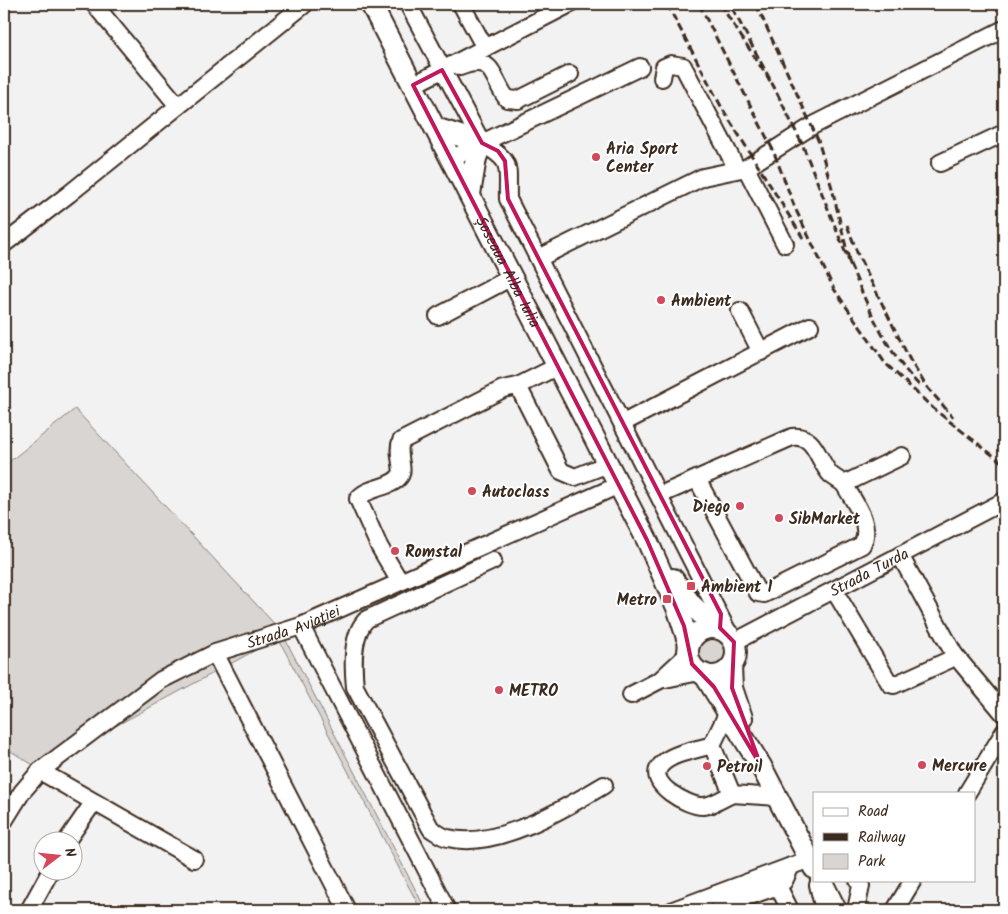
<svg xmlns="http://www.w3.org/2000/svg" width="1008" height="914" viewBox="0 0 1008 914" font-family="Kalam,sans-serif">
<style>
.green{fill:#d8d5d2;stroke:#8a8078}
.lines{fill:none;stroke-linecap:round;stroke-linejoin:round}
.minor-casing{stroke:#3b2a1e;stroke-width:20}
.major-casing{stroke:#3b2a1e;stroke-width:24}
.minor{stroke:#fff;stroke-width:16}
.major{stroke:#fff;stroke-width:20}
.rail{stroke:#3b2a1e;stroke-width:3;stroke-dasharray:8 4;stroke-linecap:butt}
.marked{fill:none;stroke:#c2185b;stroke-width:4;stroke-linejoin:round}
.poi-dot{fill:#d1495b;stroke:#fff;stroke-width:2}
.labels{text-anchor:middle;stroke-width:4;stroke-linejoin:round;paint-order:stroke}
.poi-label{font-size:16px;font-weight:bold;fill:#3b2a1e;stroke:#fff;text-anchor:start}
.street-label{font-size:16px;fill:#3b2a1e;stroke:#fff}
</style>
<rect width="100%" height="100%" fill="#f3f2f2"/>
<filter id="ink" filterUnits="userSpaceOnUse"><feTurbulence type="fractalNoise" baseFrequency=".02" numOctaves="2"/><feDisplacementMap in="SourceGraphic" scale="10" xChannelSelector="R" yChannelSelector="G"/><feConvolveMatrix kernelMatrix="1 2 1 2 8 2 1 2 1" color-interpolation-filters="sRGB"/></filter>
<g filter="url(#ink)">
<!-- green -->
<path class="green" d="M75 409 281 631 426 910H421L278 638 38 768 4 747V466Z
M693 652a19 19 0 1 1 38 0a19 19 0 1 1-38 0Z"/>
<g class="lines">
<defs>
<g id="minor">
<path d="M94 4 178 106"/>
<path d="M408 4 482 143 640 67"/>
<path d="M461 4 485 48"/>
<path d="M460 67C495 54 490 76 507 99L518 100 570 74"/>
<path d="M662 78 664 67 671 64 683 66 737 169"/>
<path d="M413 85 570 4"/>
<path d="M451 159 482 143C514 163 507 164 508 199L731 638"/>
<path d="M940 163 1004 133"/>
<path d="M746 168 785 244"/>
<path d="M4 244 69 194 305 4"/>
<path d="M539 258 703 177 746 168 812 126 1004 29"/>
<path d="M740 311 761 352"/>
<path d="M438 316 512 277"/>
<path d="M518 386 561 471 575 477 608 464"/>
<path d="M623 423 810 326"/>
<path d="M697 479 758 593 764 594 862 545C873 525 854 502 844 484"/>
<path d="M660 495 792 437C816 434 817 460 831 475 835 478 840 481 844 484L902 456"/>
<path d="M900 555 954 654 1004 714"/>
<path d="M493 561 367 619C351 634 353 666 355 687L431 829C436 832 442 837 448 838 496 850 564 809 604 785"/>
<path d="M400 582 379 546 358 499C368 486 391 489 400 476 405 469 396 453 401 441L503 389 518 386 558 366"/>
<path d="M834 590 890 684 894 685 949 660 954 654"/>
<path d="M301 626 447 910"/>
<path id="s1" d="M734 642 1004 501"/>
<path d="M215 653 347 910"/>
<path d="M665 679 699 672"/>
<path d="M631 695 660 680 688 654"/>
<path d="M728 712 712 745 732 794 777 797"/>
<path d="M712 745C697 750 671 753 661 765 644 783 689 807 703 806 712 806 724 798 732 794"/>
<path d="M40 771 194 859"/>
<path d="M967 793 1004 732"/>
<path id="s2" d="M4 821 22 792 40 771 161 680 215 653 301 626 619 485"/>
<path d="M66 842 93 803"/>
<path d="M818 885 824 910"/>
<path d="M778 886 790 910"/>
<path d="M29 910 50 872"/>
<path d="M673 910 810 859"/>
<path d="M718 910 722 906 778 886 784 881 791 866"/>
<path d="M856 910 861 886 858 880"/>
<path d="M895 910 913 880"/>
</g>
<g id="major">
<path id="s3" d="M371 4 647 540 678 610 689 644"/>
<path d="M435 128 482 143 476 158 470 194"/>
<path d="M673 579 691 604 715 628"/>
<circle cx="712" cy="652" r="24"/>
<path d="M731 667 732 688 742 718"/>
<path d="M704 674 761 766 814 868"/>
<path d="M821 880 836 910"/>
</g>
</defs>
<!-- minor casing -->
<use href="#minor" class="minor-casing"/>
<!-- major casing -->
<use href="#major" class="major-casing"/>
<!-- minor -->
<use href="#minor" class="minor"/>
<!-- major -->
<use href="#major" class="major"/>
<!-- rail -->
<path class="rail" d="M667 4 722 108 803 238
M699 4 773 150 795 208 834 289 885 363 935 410 1004 464
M720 4 774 87 730 4
M756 4 818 140 832 188 850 264 803 146 774 87
M847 225 858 255 910 360 926 386 953 417
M850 264C868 307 887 354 921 387"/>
</g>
</g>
<!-- marked area -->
<path class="marked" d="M442 70 482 143 498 151 505 161 508 199 721 614 720 628 734 642 732 688 761 766 714 687 692 664 684 626 647 540 413 85Z"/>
<!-- markers -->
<g class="poi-dot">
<circle cx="596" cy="157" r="5"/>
<circle cx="661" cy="300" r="5"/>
<circle cx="472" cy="491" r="5"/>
<circle cx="740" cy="506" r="5"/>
<circle cx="779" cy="518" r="5"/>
<circle cx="395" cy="551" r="5"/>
<rect x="686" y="581" width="10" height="10" rx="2.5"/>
<rect x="662" y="594" width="10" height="10" rx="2.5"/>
<circle cx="499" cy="690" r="5"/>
<circle cx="922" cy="765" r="5"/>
<circle cx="707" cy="766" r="5"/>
</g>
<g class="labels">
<!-- poi labels -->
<g class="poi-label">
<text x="606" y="154">Aria Sport<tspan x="606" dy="18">Center</tspan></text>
<text x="671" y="306">Ambient</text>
<text x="482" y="497">Autoclass</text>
<text x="730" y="512" text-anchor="end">Diego</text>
<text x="789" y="524">SibMarket</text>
<text x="405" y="557">Romstal</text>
<text x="701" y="592">Ambient 1</text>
<text x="657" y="605" text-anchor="end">Metro</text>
<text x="509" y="696">METRO</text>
<text x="932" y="771">Mercure</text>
<text x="717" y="772">Petroil</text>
</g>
<!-- street labels -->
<g class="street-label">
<text dy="6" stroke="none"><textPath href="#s3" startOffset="301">Șoseaua Alba Iulia</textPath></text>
<text dy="6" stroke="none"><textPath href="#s1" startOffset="152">Strada Turda</textPath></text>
<text dy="6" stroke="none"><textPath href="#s2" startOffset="356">Strada Aviației</textPath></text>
</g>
</g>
<!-- margin -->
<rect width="1008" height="914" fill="none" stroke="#fff" stroke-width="20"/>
<rect x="10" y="10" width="988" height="894" fill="none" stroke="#3b2a1e" stroke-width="2" filter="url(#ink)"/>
<!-- legend -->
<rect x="813" y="792" width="162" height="90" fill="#ffffff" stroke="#b1aaa5"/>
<rect x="823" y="808" width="25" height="8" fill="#ffffff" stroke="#b1aaa5"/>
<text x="858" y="816" font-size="15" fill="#3b2a1e">Road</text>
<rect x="823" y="833" width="25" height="8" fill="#3b2a1e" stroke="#b1aaa5"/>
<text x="858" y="842" font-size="15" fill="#3b2a1e">Railway</text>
<rect x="823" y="854" width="25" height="15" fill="#d8d5d2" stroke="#b1aaa5"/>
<text x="858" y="866" font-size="15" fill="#3b2a1e">Park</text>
<!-- north arrow -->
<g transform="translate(58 856) rotate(74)"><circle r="24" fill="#ffffff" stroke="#b1aaa5"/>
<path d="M0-4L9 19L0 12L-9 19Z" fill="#d1495b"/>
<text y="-8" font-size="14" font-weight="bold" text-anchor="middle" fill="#3b2a1e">N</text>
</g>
</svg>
